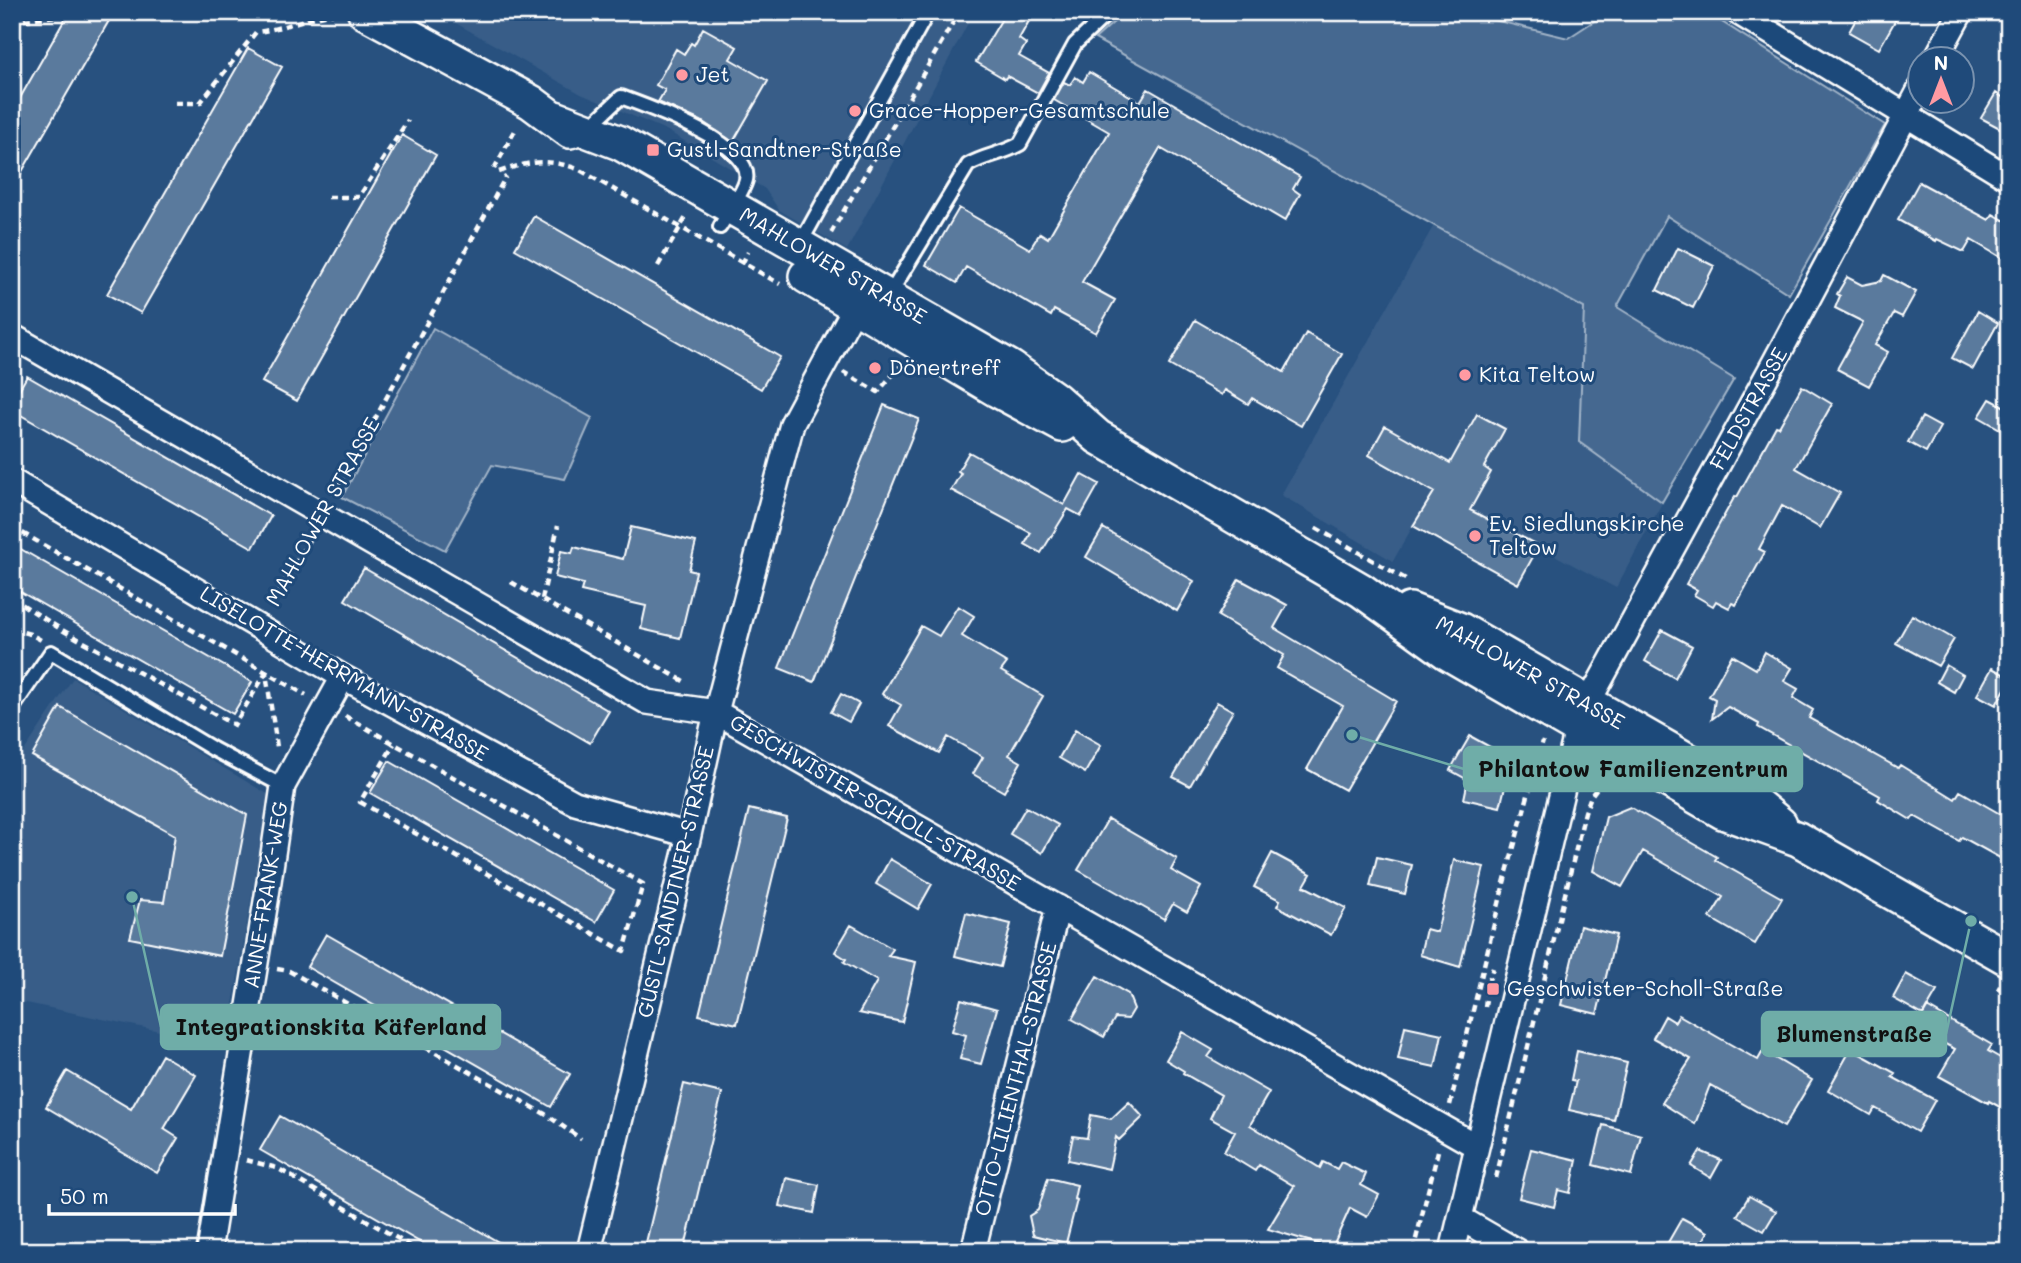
<svg xmlns="http://www.w3.org/2000/svg" width="2021" height="1263" viewBox="0 0 2021 1263" font-family="Mali,sans-serif">
<style>
.built{fill:#375d88}
.green{fill:#446890;stroke:#a2b4c8;stroke-width:2}
.building{fill:#5a7a9d;stroke:#fff;stroke-width:2}
.lines{fill:none;stroke-linecap:round;stroke-linejoin:round}
.service-casing{stroke:#fff;stroke-width:18}
.minor-casing{stroke:#fff;stroke-width:28}
.secondary-casing{stroke:#fff;stroke-width:38}
.path{stroke:#fff;stroke-width:4.5;stroke-dasharray:7 5;stroke-linecap:butt}
.service{stroke:#1f4a7a;stroke-width:12}
.minor{stroke:#1f4a7a;stroke-width:23}
.secondary{stroke:#1f4a7a;stroke-width:33}
.poi-dot{fill:#ff9aa2;stroke:#1f4a7a;stroke-width:2.5}
.labels{text-anchor:middle;stroke-width:6;stroke-linejoin:round;paint-order:stroke}
.poi-label{font-size:21px;fill:#fff;stroke:#1f4a7a;text-anchor:start}
.street-label{font-size:21px;fill:#fff;stroke:#1f4a7a}
.leader{fill:none;stroke:#6fada8;stroke-width:2.5}
.callout-dot{fill:#6fada8;stroke:#1f4a7a;stroke-width:2.5}
.callout{fill:#6fada8;stroke:#6fada8;stroke-width:2.5}
.callout-label{font-size:23px;text-anchor:middle;font-weight:bold;fill:#111}
</style>
<rect width="100%" height="100%" fill="#28517f"/>
<filter id="ink" filterUnits="userSpaceOnUse"><feTurbulence type="fractalNoise" baseFrequency=".0143" numOctaves="2"/><feDisplacementMap in="SourceGraphic" scale="14" xChannelSelector="R" yChannelSelector="G"/><feConvolveMatrix kernelMatrix="1 2 1 2 8 2 1 2 1" color-interpolation-filters="sRGB"/></filter>
<g filter="url(#ink)">
<!-- built -->
<path class="built" d="M436 12H974L847 250 779 210 765 189 666 130 581 94Z
M1434 225 1584 308 1579 442 1662 503 1616 588 1470 510 1413 526 1393 561 1281 495Z
M73 678 269 795 226 1045 12 1000V769Z"/>
<!-- green -->
<path class="green" d="M1125 12H1461L1568 38 1608 12H1706L1885 125 1789 294 1667 216 1617 307 1734 379 1662 502 1579 442 1584 308 1095 39Z
M433 328 592 418 565 479 492 465 445 550 342 497Z"/>
<!-- building -->
<path class="building" d="M69 12H114L12 189V112Z
M1006 12H1034L1019 39 1026 44 1019 56 1049 73 1038 93 1007 76 1005 79 976 62Z
M1860 12H1900L1879 49 1849 32Z
M703 28 737 47 730 59 768 81 733 142 701 121 658 102 665 90 656 85 676 49 684 54 691 43 694 45Z
M248 48 282 67 141 313 107 294Z
M1089 72 1140 102 1148 89 1300 177 1293 189 1300 194 1285 221 1160 148 1082 282 1115 300 1096 333 1054 310 1051 316 966 267 957 283 926 265 959 208 1030 249 1040 233 1048 238 1109 132 1054 100 1064 82 1070 85 1075 77 1083 82Z
M1996 93 2009 101V133L1981 118Z
M402 135 436 155 297 401 262 382Z
M1919 182 1989 220 1993 214 2009 223V262L1971 240 1964 252 1937 239 1936 241 1898 220Z
M534 216 780 357 761 389 515 249Z
M1678 248 1714 266 1693 308 1657 290Z
M1884 275 1916 292 1902 317 1894 313 1875 345 1888 352 1869 386 1837 369 1863 322 1835 308 1840 296 1837 294 1847 277 1862 285 1881 281Z
M1978 311 1998 323 1973 369 1952 358Z
M1195 320 1284 372 1306 333 1342 354 1301 426 1252 398 1248 404 1225 390 1222 395 1169 365Z
M27 376 271 516 253 548 12 410V402Z
M1802 386 1832 404 1796 468 1840 493 1820 528 1782 506 1759 549 1765 552 1736 605 1732 603 1729 608 1716 601 1713 606 1694 595 1697 590 1686 584 1735 496 1737 497 1776 426 1779 427Z
M1990 399 2009 409V434L1979 417Z
M884 405 919 419 814 682 779 668Z
M1477 414 1505 429 1484 467 1491 472 1470 510 1539 546 1518 584 1413 526 1434 492 1369 455 1385 426 1450 463Z
M1922 417 1940 427 1926 452 1908 442Z
M969 452 1064 505 1081 474 1099 484 1081 516 1068 509 1041 553 1025 544 1031 533 951 490 961 473 958 471Z
M631 527 696 542 689 570 696 572 680 638 641 629 646 606 581 591 583 584 555 577 561 551 572 553 574 547 623 559Z
M1103 528 1194 581 1177 611 1086 557Z
M12 544 252 682 233 714 12 587Z
M364 568 609 711 590 743 345 600Z
M1239 579 1287 605 1274 628 1396 701 1345 790 1307 769 1343 706 1277 668 1284 655 1218 616Z
M958 606 974 616 962 636 1007 663 1001 671 1043 696 1009 755 1021 762 1004 792 973 774 983 757 948 737 939 753 889 726 901 705 882 694 921 626 939 636Z
M1912 615 1954 639 1938 666 1896 643Z
M1662 630 1692 646 1675 678 1645 661Z
M1765 652 1792 668 1784 681 1798 689 1793 698 1813 710 1809 718 1898 768 1900 765 1955 799 1960 791 2009 819V863L1962 837 1959 841 1914 816 1911 820 1878 800 1880 796 1758 727 1759 724 1728 707 1712 719 1715 699 1709 696 1732 655 1756 669Z
M1946 665 1963 675 1954 692 1937 682Z
M1992 668 2009 677V682L1996 705 1977 695Z
M841 694 859 704 849 722 831 712Z
M1217 702 1233 711 1190 786 1173 777Z
M60 707 247 815 220 956 130 938 140 900 164 902 175 835 32 756Z
M1075 730 1101 745 1085 773 1059 758Z
M1470 736 1512 759 1500 807 1464 799 1468 780 1450 770Z
M389 761 614 890 596 922 370 793Z
M1026 807 1058 825 1042 853 1010 834Z
M1630 807 1717 857 1715 860 1782 898 1755 944 1710 918 1723 897 1643 851 1622 887 1593 871 1606 817Z
M749 809 787 818 737 1024 699 1015Z
M1108 819 1177 859 1171 870 1201 887 1187 912 1173 904 1164 919 1078 870Z
M1272 853 1311 874 1304 886 1346 908 1331 935 1277 906 1280 900 1254 887Z
M1377 857 1412 865 1405 894 1370 886Z
M890 859 932 884 918 909 876 884Z
M1454 860 1484 867 1460 967 1420 955 1426 929 1437 932Z
M966 913 1011 924 1000 967 955 956Z
M851 925 893 949 888 956 916 962 902 1022 859 1013 877 981 844 962 846 959 835 952Z
M1580 926 1616 935 1597 1014 1561 1005Z
M326 934 570 1074 551 1107 307 967Z
M1906 974 1937 991 1923 1015 1893 998Z
M1097 976 1128 994 1134 1009 1128 1019 1115 1018 1104 1037 1072 1019Z
M961 999 997 1009 981 1064 960 1059 966 1035 952 1031Z
M1927 1007 1992 1045 1988 1051 2009 1063V1112L1989 1101 1988 1103 1939 1076 1955 1049 1915 1029Z
M1679 1015 1758 1060 1763 1051 1812 1080 1784 1127 1710 1085 1695 1124 1662 1103 1691 1059 1653 1038 1665 1016 1675 1022Z
M1405 1026 1442 1034 1435 1067 1398 1059Z
M1182 1032 1213 1050 1208 1057 1269 1092 1250 1125 1320 1168 1323 1162 1337 1169 1341 1162 1366 1174 1361 1185 1379 1195 1367 1217 1350 1208 1332 1248 1268 1229 1294 1186 1259 1165 1255 1171 1224 1152 1235 1132 1210 1118 1221 1095 1183 1073 1184 1071 1166 1060Z
M1851 1049 1895 1073 1892 1077 1935 1100 1917 1132 1875 1108 1871 1115 1828 1090Z
M1577 1051 1627 1063 1614 1120 1569 1110 1576 1081 1571 1080Z
M162 1055 196 1075 164 1129 178 1138 157 1173 46 1107 67 1071 131 1109Z
M684 1084 722 1093 684 1251H644Z
M1129 1102 1143 1117 1119 1140 1116 1137 1109 1169 1068 1160 1073 1136 1087 1138 1091 1115 1111 1119Z
M280 1116 514 1251H435L260 1150Z
M1603 1125 1641 1135 1631 1175 1593 1165Z
M1531 1149 1577 1160 1570 1193 1558 1190 1554 1207 1519 1198Z
M1700 1151 1721 1160 1711 1178 1691 1166Z
M786 1178 819 1185 814 1213 780 1206Z
M1048 1178 1077 1185 1074 1199 1077 1200 1066 1243 1033 1235 1029 1216 1038 1210Z
M1749 1196 1776 1211 1764 1231 1737 1216Z
M1682 1218 1708 1232 1697 1251H1663Z"/>
<g class="lines">
<defs>
<path id="service" d="M587 129 621 97C648 107 754 144 746 180 744 191 726 216 720 227
M800 244 928 12
M888 297 968 165C985 155 1003 154 1020 144L1075 44 1109 12
M12 709 51 652 213 749 283 786"/>
<path id="minor" d="M1737 12 2009 178
M1935 60 1961 12
M12 336 647 702 716 712 1476 1146
M12 481 343 677 575 803 689 835
M1460 1218 1517 1251
M209 1251 267 895 283 786 343 677
M589 1251 689 835 716 712 792 424 862 294
M973 1251 1058 907
M1452 1251 1574 742 1588 703 1775 361 1920 89"/>
<path id="secondary" d="M365 12 531 102 570 131
M555 118 620 143 1011 368 1055 399 1098 437 1361 590 1448 653 1723 812 1798 839 2009 959
M806 276 997 390 1062 425
M1410 610 1461 630 1670 750 1739 790 1780 824"/>
</defs>
<!-- service casing -->
<use href="#service" class="service-casing"/>
<!-- minor casing -->
<use href="#minor" class="minor-casing"/>
<!-- secondary casing -->
<use href="#secondary" class="secondary-casing"/>
<!-- path -->
<path class="path" d="M24 20 57 16 59 12
M175 103H200L256 32C283 29 309 16 337 13
M494 169 517 127
M499 172C531 161 546 158 578 169L780 284
M328 197H359L408 120
M831 233 959 12
M742 264 748 252
M658 266 686 217
M843 372 878 392 901 365
M334 495 506 176
M12 527 306 695
M1316 528 1409 581
M511 582 687 683
M12 598 62 630 234 725 266 673 277 747
M542 599 558 526
M270 607 313 533
M12 629 30 634 41 640
M345 716 643 884 624 951 360 802 394 744
M277 969 289 971 545 1114 581 1139
M1997 987 2009 994
M1485 1007 1488 983 1493 968
M1450 1105 1504 883 1543 741
M246 1160 277 1168 419 1251
M1496 1178 1585 812 1591 796 1605 777
M1413 1251 1438 1151"/>
<!-- service -->
<use href="#service" class="service"/>
<!-- minor -->
<use href="#minor" class="minor"/>
<!-- secondary -->
<use href="#secondary" class="secondary"/>
</g>
</g>
<!-- markers -->
<g class="poi-dot">
<circle cx="682" cy="75" r="7"/>
<circle cx="855" cy="111" r="7"/>
<rect x="646" y="143" width="14" height="14" rx="3.5"/>
<circle cx="875" cy="368" r="7"/>
<circle cx="1465" cy="375" r="7"/>
<circle cx="1475" cy="536" r="7"/>
<rect x="1486" y="982" width="14" height="14" rx="3.5"/>
</g>
<g class="labels">
<!-- poi labels -->
<g class="poi-label">
<text x="696" y="82">Jet</text>
<text x="869" y="118">Grace-Hopper-Gesamtschule</text>
<text x="667" y="157">Gustl-Sandtner-Straße</text>
<text x="889" y="375">Dönertreff</text>
<text x="1479" y="382">Kita Teltow</text>
<text x="1489" y="531">Ev. Siedlungskirche<tspan x="1489" dy="24">Teltow</tspan></text>
<text x="1507" y="996">Geschwister-Scholl-Straße</text>
</g>
<!-- street labels -->
<g class="street-label">
<text transform="translate(833 266) rotate(30)" y="7">MAHLOWER STRASSE</text>
<text transform="translate(1749 409) rotate(-61)" y="7">FELDSTRASSE</text>
<text transform="translate(323 512) rotate(-61)" y="7">MAHLOWER STRASSE</text>
<text transform="translate(1530 673) rotate(29)" y="7">MAHLOWER STRASSE</text>
<text transform="translate(344 674) rotate(30)" y="7">LISELOTTE-HERRMANN-STRASSE</text>
<text transform="translate(875 803) rotate(30)" y="7">GESCHWISTER-SCHOLL-STRASSE</text>
<text transform="translate(676 882) rotate(-77)" y="7">GUSTL-SANDTNER-STRASSE</text>
<text transform="translate(266 895) rotate(-81)" y="7">ANNE-FRANK-WEG</text>
<text transform="translate(1016 1079) rotate(-76)" y="7">OTTO-LILIENTHAL-STRASSE</text>
</g>
</g>
<!-- callouts -->
<path class="leader" d="M1352 735L1464 769M132 897L161 1027M1971 921L1946 1034"/>
<g class="callout-dot">
<circle cx="1352" cy="735" r="7"/>
<circle cx="132" cy="897" r="7"/>
<circle cx="1971" cy="921" r="7"/>
</g>
<g class="callout">
<rect x="1464" y="747" width="338" height="44" rx="7"/>
<rect x="161" y="1005" width="339" height="44" rx="7"/>
<rect x="1762" y="1012" width="184" height="44" rx="7"/>
</g>
<g class="callout-label">
<text x="1633" y="777">Philantow Familienzentrum</text>
<text x="331" y="1035">Integrationskita Käferland</text>
<text x="1854" y="1042">Blumenstraße</text>
</g>
<!-- margin -->
<rect width="2021" height="1263" fill="none" stroke="#1f4a7a" stroke-width="42"/>
<rect x="21" y="21" width="1979" height="1221" fill="none" stroke="#fff" stroke-width="2.5" filter="url(#ink)"/>
<!-- north arrow -->
<g transform="translate(1941 80)"><circle r="33" fill="#1f4a7a" stroke="#7992af" stroke-width="2"/>
<path d="M0-5L12 26L0 18L-12 26Z" fill="#ff9aa2"/>
<text y="-10" font-size="19" font-weight="bold" text-anchor="middle" fill="#ffffff">N</text>
</g>
<!-- scale -->
<path d="M49 1204v10h186v-10" fill="none" stroke="#ffffff" stroke-width="3.5"/>
<text x="60" y="1204" font-size="21" fill="#ffffff" stroke="#1f4a7a" stroke-width="5" paint-order="stroke">50 m</text>
</svg>
